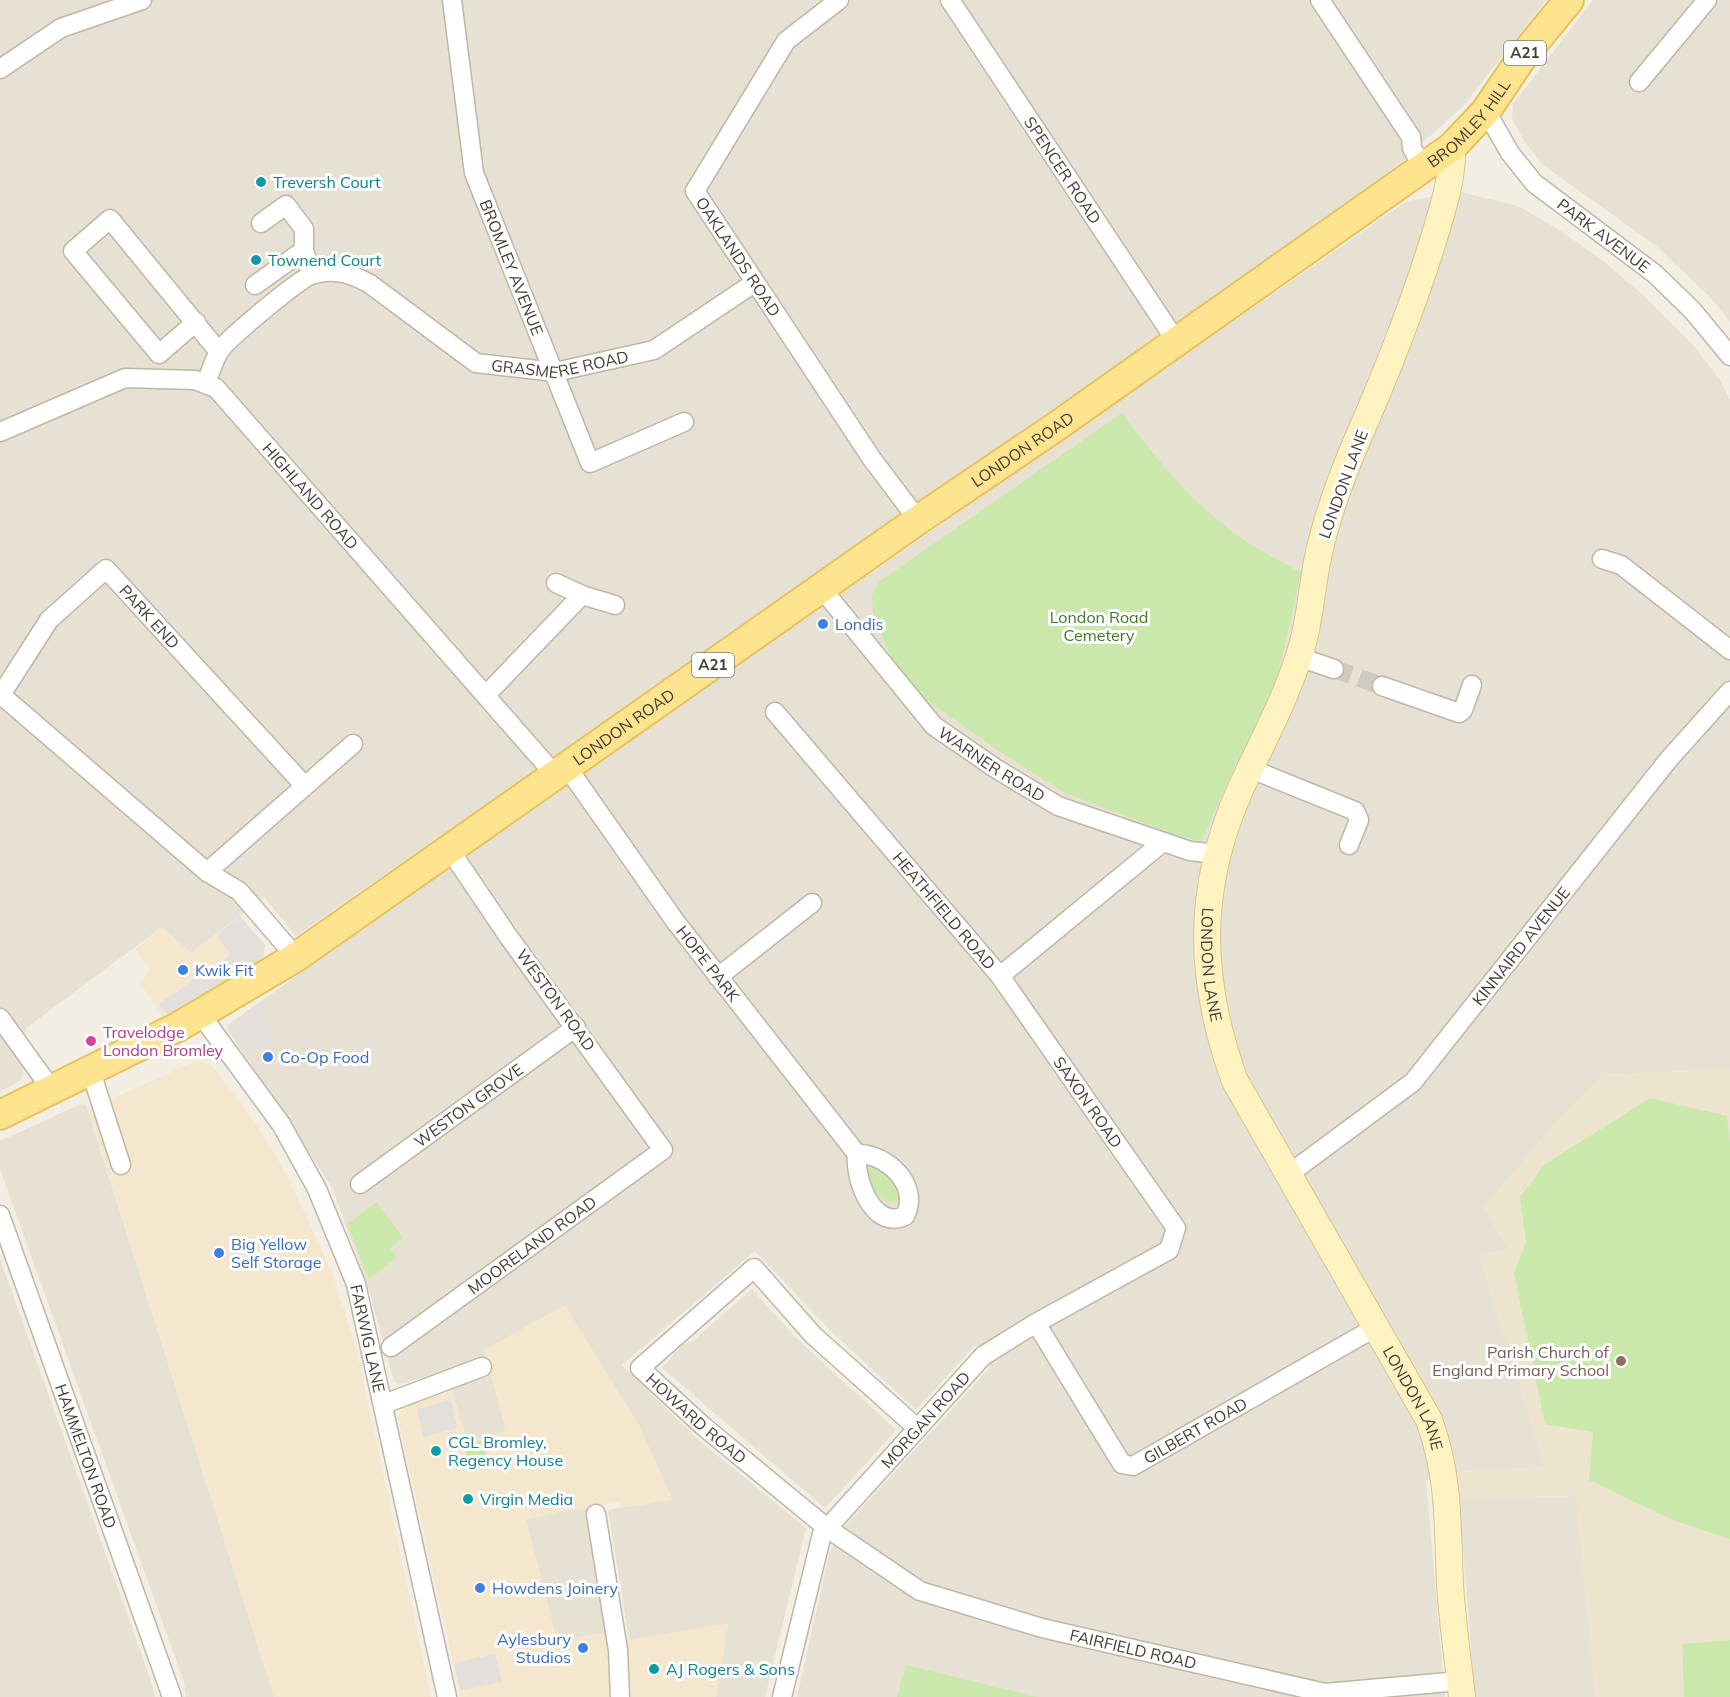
<svg xmlns="http://www.w3.org/2000/svg" width="1730" height="1697" viewBox="0 0 1730 1697" font-family="Mulish,sans-serif">
<style>
.residential{fill:#e6e1d2}
.commercial{fill:#f5e6ce}
.education{fill:#ece4cd}
.green{fill:#cae8ab}
.parking{fill:#e3e0dc}
.lines{fill:none;stroke-linecap:round;stroke-linejoin:round}
.street-tunnel{stroke:#cfcbc1;stroke-width:18;stroke-dasharray:18 9;stroke-linecap:butt}
.street-casing{stroke:#beb7a6;stroke-width:21}
.secondary-casing{stroke:#d4c492;stroke-width:28}
.primary-casing{stroke:#e6c25e;stroke-width:32}
.street{stroke:#fff;stroke-width:18}
.secondary{stroke:#fff2c1;stroke-width:26}
.primary{stroke:#ffe490;stroke-width:28}
.culture-dot{fill:#0f9aa8;stroke:#fff;stroke-width:2}
.shop-dot{fill:#3f7fe0;stroke:#fff;stroke-width:2}
.hotel-dot{fill:#d1479c;stroke:#fff;stroke-width:2}
.education-dot{fill:#8d6e63;stroke:#fff;stroke-width:2}
.labels{text-anchor:middle;stroke-width:6;stroke-linejoin:round;paint-order:stroke}
.shield{fill:#fff;stroke:#7c7971;stroke-width:1.5}
.shield-label{font-size:15px;font-weight:bold;fill:#443f34}
.street-label{font-size:16px;fill:#443f34;stroke:#fff}
.culture-label{font-size:16px;fill:#0d838f;stroke:#fff;text-anchor:start}
.park-label{font-size:16px;fill:#427726;stroke:#fff}
.shop-label{font-size:16px;fill:#366cbe;stroke:#fff;text-anchor:start}
.hotel-label{font-size:16px;fill:#b23c85;stroke:#fff;text-anchor:start}
.education-label{font-size:16px;fill:#785e54;stroke:#fff;text-anchor:end}
</style>
<rect width="100%" height="100%" fill="#f2eee4"/>
<!-- residential -->
<path class="residential" d="M0 0H1546L1464 105 1402 162 1295 240 296 936 264 897 191 953 162 927 26 1028 22 1079 0 1092Z
M1593 0H1730V321L1711 298 1656 246 1542 164 1524 141 1512 118 1513 104Z
M1461 192 1518 206 1560 230 1603 261 1642 294 1693 345 1720 380 1730 400V1069L1604 1075 1551 1128 1484 1208 1509 1250 1479 1254 1545 1467 1458 1472 1426 1481 1445 1697H797L830 1551 847 1524 990 1368 976 1344 916 1410 832 1332 755 1251 622 1365 695 1437 806 1528 765 1697H632L629 1639 608 1510 672 1499 639 1425 564 1306 484 1350 507 1431 467 1441 446 1370 411 1381 398 1384 394 1381 368 1287 332 1187 227 1029 229 1024 587 770 1407 201Z
M81 1104 86 1105 274 1697H186L184 1682 0 1169V1141Z
M0 1259 150 1678 155 1697H0Z
M752 1289 794 1336 896 1430 825 1508 662 1368 683 1344 694 1340Z
M1576 1496 1596 1697H1475L1459 1499Z
M594 1506 614 1631 557 1641 526 1519Z"/>
<!-- commercial -->
<path class="commercial" d="M240 916 265 945 263 957 166 1020 139 982 151 970 135 949 162 927 191 953Z
M197 1061 209 1064 217 1071 260 1130 288 1177 333 1275 356 1349 431 1697H274L88 1109Z
M565 1305 639 1425 672 1500 622 1508 620 1502 526 1519 557 1641 614 1631 617 1642 728 1623 716 1697H461L398 1417 403 1407 452 1391 467 1441 506 1431 484 1350Z"/>
<!-- education -->
<path class="education" d="M1730 1069V1697H1596L1576 1496 1459 1499 1458 1472 1545 1467 1479 1254 1509 1250 1484 1208 1551 1128 1604 1075Z"/>
<!-- green -->
<path class="green" d="M1122 413C1159 463 1200 513 1253 546 1269 556 1286 563 1301 573L1277 680 1263 717 1236 763 1201 842 1167 832 1065 793 1000 752 923 697 904 679 892 660 873 613 872 595 880 581Z
M1650 1098 1727 1116 1730 1143V1539L1673 1520 1589 1480 1593 1432 1545 1424 1514 1273 1526 1243 1520 1197 1544 1165Z
M869 1165C886 1166 903 1186 899 1202L887 1203 876 1193 866 1173Z
M377 1202 403 1238 390 1248 397 1258 369 1279 347 1224Z
M483 1440 486 1455 468 1459 464 1445Z
M1730 1640V1697H1684L1682 1644Z
M906 1665 1038 1697H897Z"/>
<!-- parking -->
<path class="parking" d="M240 916 265 945 263 957 212 994 170 1018 159 1004 197 977 201 981 214 972 212 968 228 957 229 953 217 935Z
M258 1009 276 1036 247 1056 229 1029Z
M451 1400 457 1428 423 1437 417 1409Z
M495 1654 502 1682 460 1690 454 1663Z"/>
<g class="lines">
<!-- street-tunnel -->
<path class="street-tunnel" d="M1334 669 1382 686"/>
<defs>
<g id="street">
<path id="s1" d="M452 0 474 173 590 463 684 422"/>
<path id="s2" d="M839 0 786 41 695 191 872 459 918 520"/>
<path id="s3" d="M950 0 1176 341"/>
<path d="M1320 0 1411 137 1412 148 1422 167"/>
<path d="M0 69 61 28 142 0"/>
<path d="M1639 82 1707 0"/>
<path id="s4" d="M1486 111 1510 153 1534 183 1655 274 1693 311 1730 356"/>
<path d="M261 223 286 205 304 229V250"/>
<path d="M255 285 304 250 311 274"/>
<path d="M196 322 159 354 73 251 110 219 219 352"/>
<path id="s5" d="M206 382C211 372 214 358 221 349 231 336 301 277 314 274 335 268 352 274 370 284L476 363 555 372 654 350 754 283"/>
<path id="s6" d="M0 432 125 378 195 380 216 388 556 776"/>
<path d="M1602 559 1621 565 1730 650"/>
<path d="M556 583 582 595 615 605"/>
<path id="s7" d="M822 589 934 726 995 768 1058 806 1190 851 1217 854"/>
<path d="M1299 657 1334 669"/>
<path d="M1382 686 1459 713 1463 710 1472 685"/>
<path d="M0 694 207 872 239 891 296 957"/>
<path id="s8" d="M1 695 49 620 106 569 303 784"/>
<path d="M486 695 582 595"/>
<path id="s9" d="M775 712 1000 976 1163 842"/>
<path id="s10" d="M567 767 675 921 857 1154C854 1177 872 1231 905 1216 921 1185 886 1153 857 1154"/>
<path d="M1251 769 1355 811 1359 820 1349 845"/>
<path d="M207 872 353 744"/>
<path d="M718 977 812 903"/>
<path id="s11" d="M201 1015 281 1124 317 1189 356 1284 447 1697"/>
<path d="M0 1018 52 1090"/>
<path d="M91 1072 121 1165"/>
<path id="s12" d="M1289 1174 1413 1082 1669 759 1730 691"/>
<path id="s13" d="M360 1184 576 1027"/>
<path id="s14" d="M0 1215 172 1697"/>
<path id="s15" d="M1036 1323 1122 1464 1133 1466 1378 1326"/>
<path id="s16" d="M391 1347 663 1150 508 936 450 850"/>
<path d="M384 1404 482 1367"/>
<path id="s17" d="M917 1428 813 1335 754 1268 640 1368 703 1426 827 1528 920 1591 1042 1628 1325 1693 1460 1681"/>
<path d="M596 1514 618 1650 620 1697"/>
<path id="s18" d="M782 1697 822 1534 983 1356 1036 1323 1169 1250 1176 1228 1000 976"/>
</g>
<g id="secondary">
<path id="s19" d="M1452 147C1453 179 1443 207 1434 238 1412 309 1385 377 1355 445 1339 483 1325 522 1317 562 1311 594 1309 628 1298 659 1283 705 1260 746 1240 790 1196 889 1198 980 1235 1081L1429 1420C1450 1479 1447 1521 1450 1583 1452 1621 1458 1659 1462 1697"/>
</g>
<g id="primary">
<path id="s20" d="M0 1115 178 1027 296 957 918 520 1054 428 1452 147 1486 111 1523 56 1569 0"/>
</g>
</defs>
<!-- street casing -->
<use href="#street" class="street-casing"/>
<!-- secondary casing -->
<use href="#secondary" class="secondary-casing"/>
<!-- primary casing -->
<use href="#primary" class="primary-casing"/>
<!-- street -->
<use href="#street" class="street"/>
<!-- secondary -->
<use href="#secondary" class="secondary"/>
<!-- primary -->
<use href="#primary" class="primary"/>
</g>
<!-- markers -->
<g class="culture-dot">
<circle cx="261" cy="182" r="6"/>
<circle cx="256" cy="260" r="6"/>
<circle cx="436" cy="1451" r="6"/>
<circle cx="468" cy="1499" r="6"/>
<circle cx="654" cy="1669" r="6"/>
</g>
<g class="shop-dot">
<circle cx="823" cy="624" r="6"/>
<circle cx="183" cy="970" r="6"/>
<circle cx="268" cy="1057" r="6"/>
<circle cx="219" cy="1253" r="6"/>
<circle cx="480" cy="1588" r="6"/>
<circle cx="583" cy="1648" r="6"/>
</g>
<circle class="hotel-dot" cx="91" cy="1041" r="6"/>
<circle class="education-dot" cx="1621" cy="1361" r="6"/>
<g class="labels">
<!-- shield labels -->
<g class="shield">
<rect x="1504" y="41" width="42" height="24" rx="4.5"/>
<rect x="692" y="653" width="42" height="24" rx="4.5"/>
</g>
<g class="shield-label">
<text x="1525" y="58">A21</text>
<text x="713" y="670">A21</text>
</g>
<!-- street labels -->
<g class="street-label">
<text dy="6" stroke="none"><textPath href="#s20" startOffset="1776">BROMLEY HILL</textPath></text>
<text dy="6" stroke="none"><textPath href="#s3" startOffset="204">SPENCER ROAD</textPath></text>
<text dy="6" stroke="none"><textPath href="#s4" startOffset="174">PARK AVENUE</textPath></text>
<text dy="6" stroke="none"><textPath href="#s2" startOffset="321">OAKLANDS ROAD</textPath></text>
<text dy="6" stroke="none"><textPath href="#s1" startOffset="276">BROMLEY AVENUE</textPath></text>
<text dy="6" stroke="none"><textPath href="#s5" startOffset="432">GRASMERE ROAD</textPath></text>
<text dy="6" stroke="none"><textPath href="#s20" startOffset="1222">LONDON ROAD</textPath></text>
<text transform="translate(1343 484) rotate(-70)" y="6">LONDON LANE</text>
<text dy="6" stroke="none"><textPath href="#s6" startOffset="372">HIGHLAND ROAD</textPath></text>
<text dy="6" stroke="none"><textPath href="#s8" startOffset="230">PARK END</textPath></text>
<text dy="6" stroke="none"><textPath href="#s20" startOffset="736">LONDON ROAD</textPath></text>
<text dy="6" stroke="none"><textPath href="#s7" startOffset="246">WARNER ROAD</textPath></text>
<text dy="6" stroke="none"><textPath href="#s9" startOffset="261">HEATHFIELD ROAD</textPath></text>
<text dy="6" stroke="none"><textPath href="#s12" startOffset="328">KINNAIRD AVENUE</textPath></text>
<text dy="6" stroke="none"><textPath href="#s10" startOffset="242">HOPE PARK</textPath></text>
<text dy="6" stroke="none"><textPath href="#s19" startOffset="860">LONDON LANE</textPath></text>
<text transform="translate(556 1000) rotate(54)" y="6">WESTON ROAD</text>
<text transform="translate(1088 1102) rotate(55)" y="6">SAXON ROAD</text>
<text dy="6" stroke="none"><textPath href="#s13" startOffset="134">WESTON GROVE</textPath></text>
<text dy="6" stroke="none"><textPath href="#s16" startOffset="174">MOORELAND ROAD</textPath></text>
<text dy="6" stroke="none"><textPath href="#s11" startOffset="368">FARWIG LANE</textPath></text>
<text dy="6" stroke="none"><textPath href="#s19" startOffset="1344">LONDON LANE</textPath></text>
<text dy="6" stroke="none"><textPath href="#s17" startOffset="456">HOWARD ROAD</textPath></text>
<text dy="6" stroke="none"><textPath href="#s18" startOffset="322">MORGAN ROAD</textPath></text>
<text dy="6" stroke="none"><textPath href="#s15" startOffset="248">GILBERT ROAD</textPath></text>
<text dy="6" stroke="none"><textPath href="#s14" startOffset="256">HAMMELTON ROAD</textPath></text>
<text dy="6" stroke="none"><textPath href="#s17" startOffset="960">FAIRFIELD ROAD</textPath></text>
</g>
<!-- culture labels -->
<g class="culture-label">
<text x="273" y="188">Treversh Court</text>
<text x="268" y="266">Townend Court</text>
<text x="448" y="1448">CGL Bromley,<tspan x="448" dy="18">Regency House</tspan></text>
<text x="480" y="1505">Virgin Media</text>
<text x="666" y="1675">AJ Rogers &amp; Sons</text>
</g>
<!-- park labels -->
<g class="park-label">
<text x="1099" y="623">London Road<tspan x="1099" dy="18">Cemetery</tspan></text>
</g>
<!-- shop labels -->
<g class="shop-label">
<text x="835" y="630">Londis</text>
<text x="195" y="976">Kwik Fit</text>
<text x="280" y="1063">Co-Op Food</text>
<text x="231" y="1250">Big Yellow<tspan x="231" dy="18">Self Storage</tspan></text>
<text x="492" y="1594">Howdens Joinery</text>
<text x="571" y="1645" text-anchor="end">Aylesbury<tspan x="571" dy="18">Studios</tspan></text>
</g>
<!-- hotel labels -->
<g class="hotel-label">
<text x="103" y="1038">Travelodge<tspan x="103" dy="18">London Bromley</tspan></text>
</g>
<!-- education labels -->
<g class="education-label">
<text x="1609" y="1358">Parish Church of<tspan x="1609" dy="18">England Primary School</tspan></text>
</g>
</g>
</svg>
